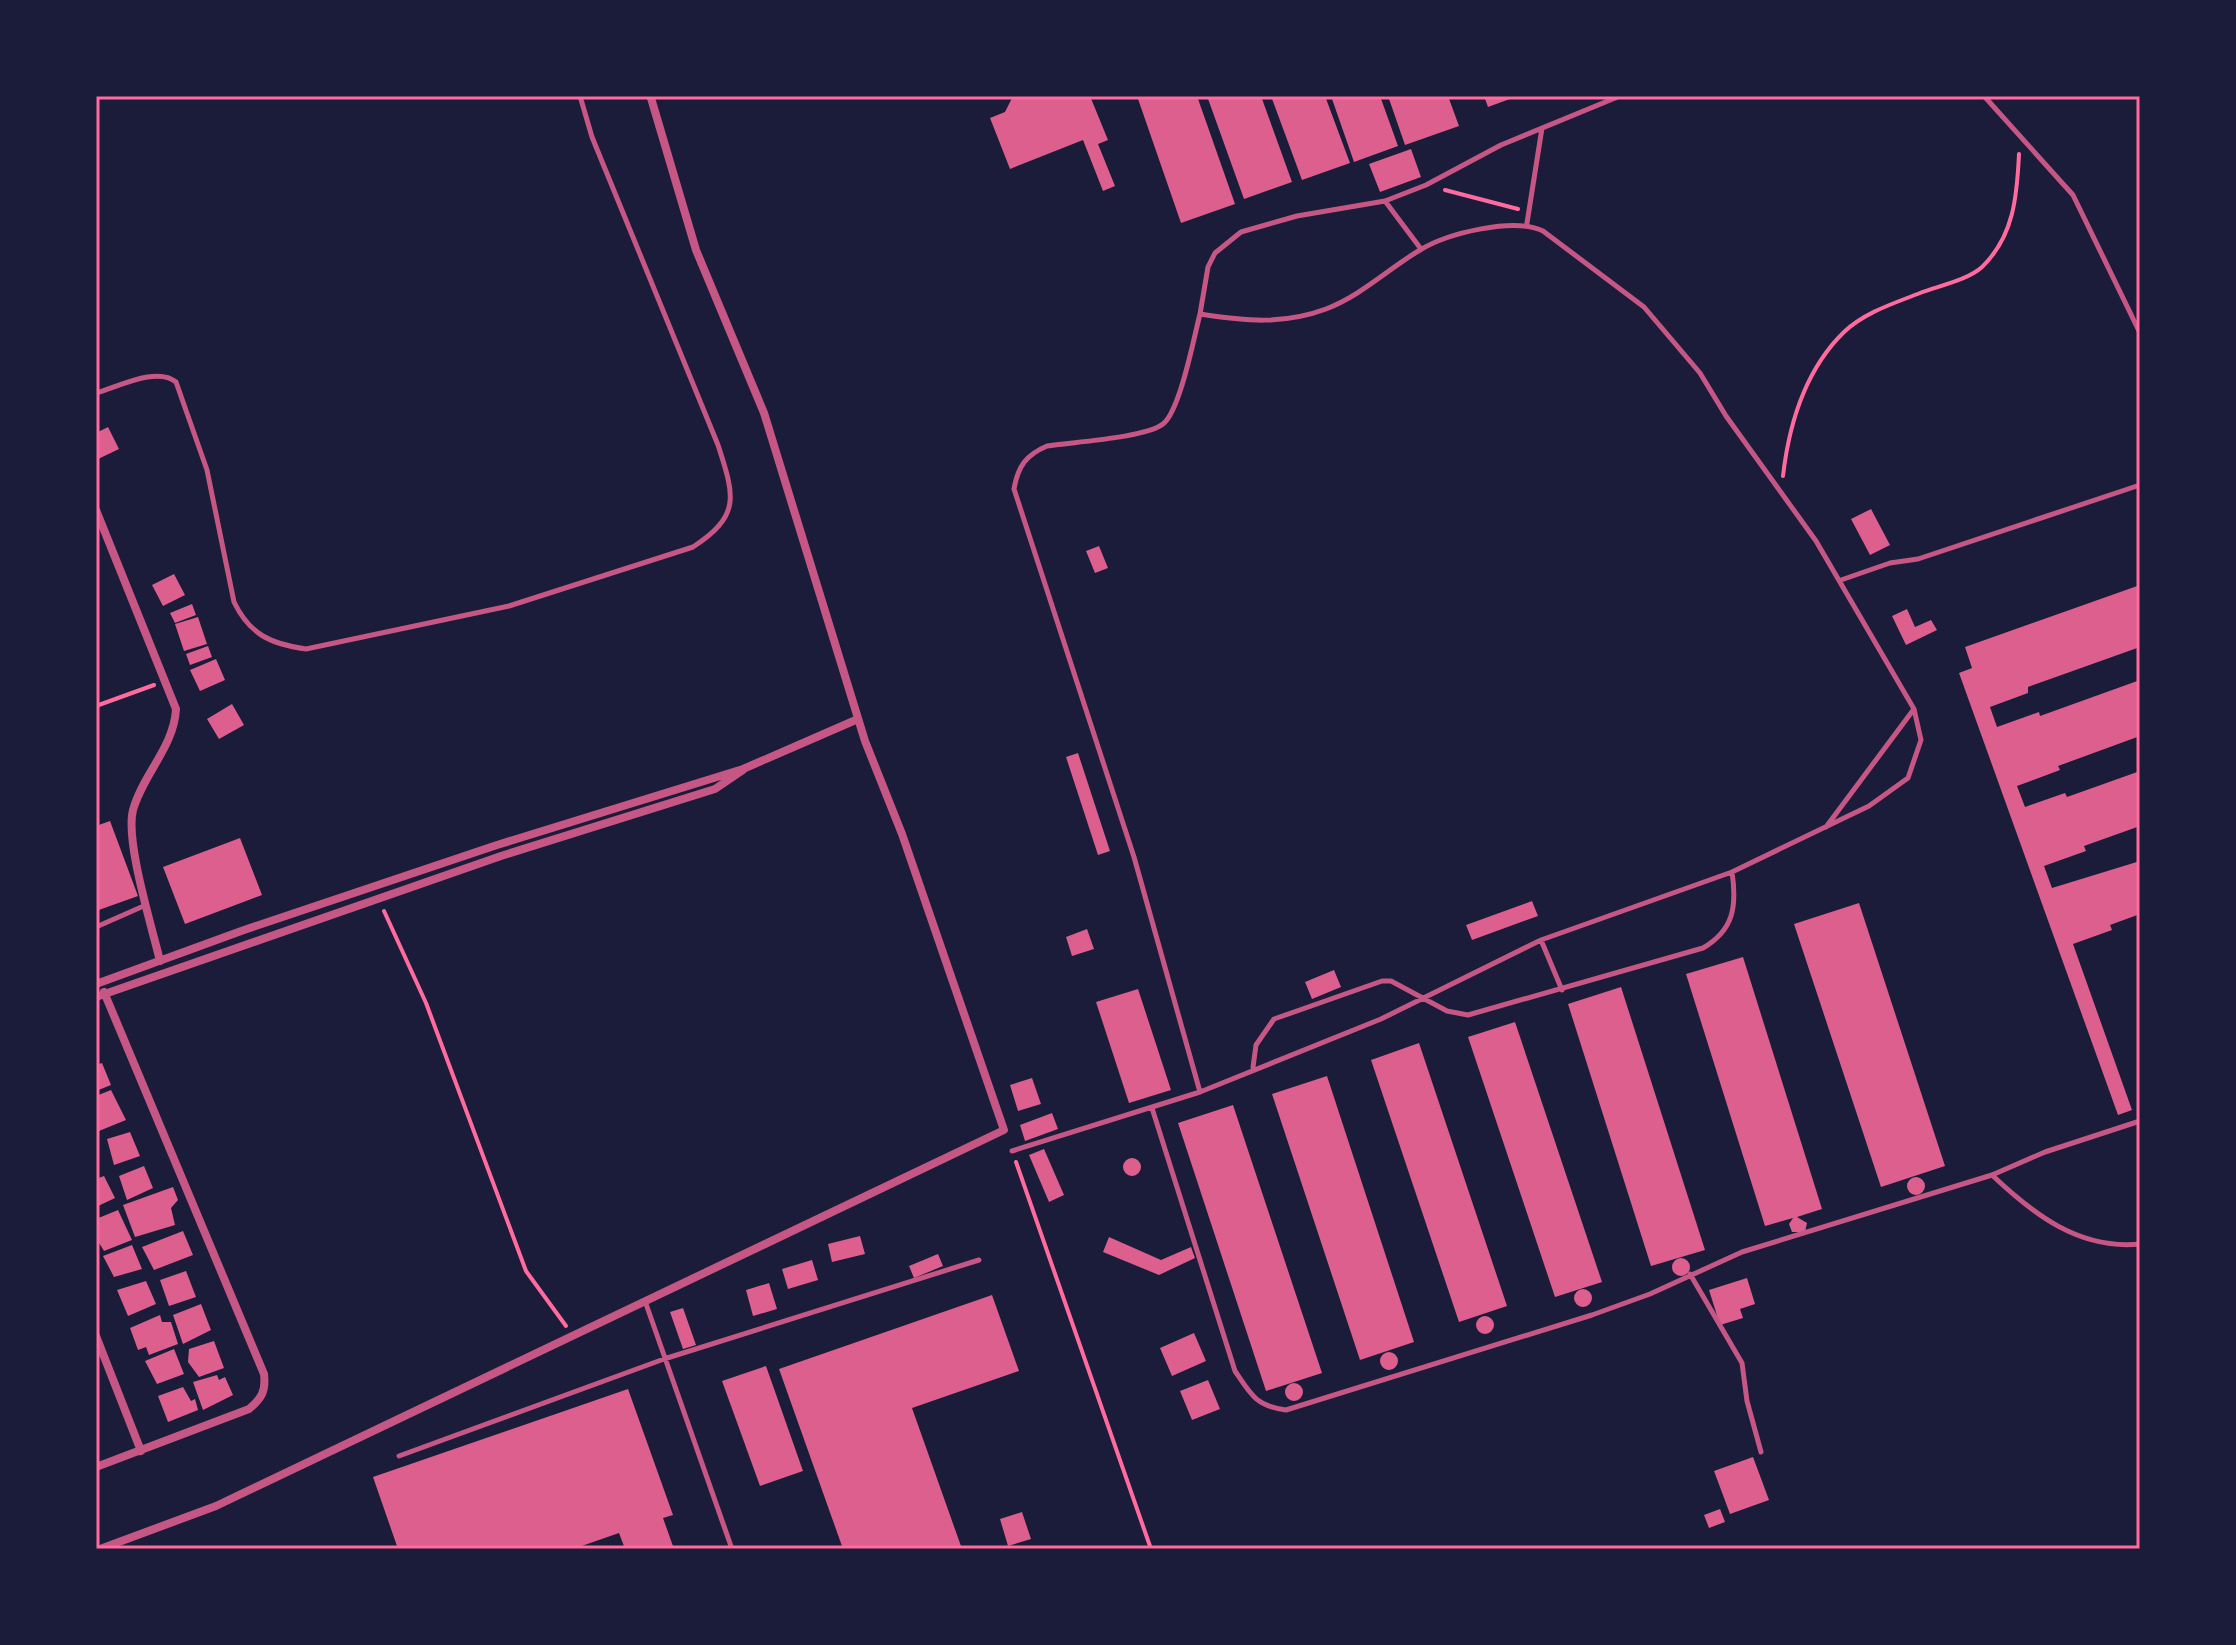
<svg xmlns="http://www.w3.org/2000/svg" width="2236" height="1645" viewBox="0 0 2236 1645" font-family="Spectral,serif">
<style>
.building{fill:#dd5f8e}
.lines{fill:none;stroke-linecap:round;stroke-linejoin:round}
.path{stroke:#ff6b9d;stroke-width:4}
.service{stroke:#c65784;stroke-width:5}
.minor{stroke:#c65784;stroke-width:8}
.neatline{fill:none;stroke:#ff6b9d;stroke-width:3}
</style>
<rect width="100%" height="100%" fill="#1b1b3a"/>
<!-- building -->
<path class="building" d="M1013 96H1090L1108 140 1098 144 1115 186 1103 191 1083 140 1010 169 990 118 1005 112Z
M1137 96H1197L1235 204 1181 223Z
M1207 96H1261L1292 182 1244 199Z
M1271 96H1325L1350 163 1302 180Z
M1331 96H1380L1398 146 1354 162Z
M1388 96H1448L1459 126 1405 145Z
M1484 96H1518L1488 107Z
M1411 149 1421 177 1380 192 1369 164Z
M108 427 119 449 96 460V433Z
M1871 509 1890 545 1870 555 1851 519Z
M1099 546 1108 568 1095 573 1086 551Z
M174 574 185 595 163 606 152 585Z
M2140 585V647L2028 687V693L1990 707 1997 727 2039 712 2040 716 2140 680V736L2058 766 2060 770 2017 786 2025 807 2065 793 2067 797 2140 771V826L2084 846 2086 851 2044 866 2052 888 2140 861V914L2110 925 2112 930 2073 944 2132 1110 2118 1115 1959 673 1972 668 1965 647Z
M192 604 196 615 175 623 170 613Z
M1907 609 1915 627 1931 620 1937 630 1906 645 1892 616Z
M198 617 207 644 184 651 175 624Z
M208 646 212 657 190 665 186 654Z
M216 659 225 680 200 691 190 670Z
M232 704 244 725 219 739 207 719Z
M1078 753 1110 851 1098 855 1066 757Z
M110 821 138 896 96 911V826Z
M240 838 262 895 185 924 163 867Z
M1532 901 1538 916 1472 940 1466 925Z
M1859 903 1945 1166 1881 1187 1794 924Z
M1087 929 1094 949 1072 956 1066 937Z
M1743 957 1822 1209 1797 1217 1807 1223 1805 1232H1792L1789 1224 1793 1218 1765 1226 1686 974Z
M1334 970 1341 987 1312 999 1305 982Z
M1621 987 1705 1250 1651 1266 1568 1004Z
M1138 989 1171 1090 1129 1103 1096 1002Z
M1515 1022 1602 1282 1555 1297 1468 1037Z
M1419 1043 1507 1306 1459 1322 1371 1060Z
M102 1063 111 1085 96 1091V1065Z
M1327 1076 1414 1342 1360 1360 1272 1094Z
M1032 1078 1041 1104 1018 1111 1010 1085Z
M111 1090 126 1120 99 1131 96 1096Z
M1233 1105 1322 1373 1266 1391 1178 1123Z
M1052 1113 1058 1129 1025 1141 1020 1125Z
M130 1132 140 1156 114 1165 107 1139Z
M1044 1149 1064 1195 1049 1202 1029 1155Z
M1123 1167a9 9 0 1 1 18 0a9 9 0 1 1-18 0Z
M144 1166 153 1188 127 1200 119 1176Z
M104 1176 115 1198 96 1207V1179Z
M1907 1186a9 9 0 1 1 18 0a9 9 0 1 1-18 0Z
M173 1187 178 1200 171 1208 175 1225 135 1237 123 1205Z
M118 1210 132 1240 104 1251 96 1238V1219Z
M183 1231 193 1255 154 1270 142 1247Z
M860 1236 865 1254 832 1262 828 1244Z
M1109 1237 1161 1260 1191 1247 1195 1258 1159 1275 1103 1252Z
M132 1245 142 1269 114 1277 103 1256Z
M938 1254 943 1266 914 1278 909 1266Z
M1672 1267a9 9 0 1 1 18 0a9 9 0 1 1-18 0Z
M812 1260 818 1280 788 1289 782 1269Z
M186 1271 196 1297 169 1306 160 1280Z
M1747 1278 1755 1304 1740 1309 1743 1318 1720 1325 1709 1290Z
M146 1281 156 1304 128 1316 117 1290Z
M769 1283 777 1309 753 1316 746 1290Z
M1574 1298a9 9 0 1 1 18 0a9 9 0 1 1-18 0Z
M992 1295 1019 1371 912 1408 962 1549H843L779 1369Z
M201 1304 211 1330 183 1344 173 1315Z
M683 1308 696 1345 683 1349 670 1312Z
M160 1315 162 1322H171L178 1344 149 1355 146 1347 138 1350 130 1328Z
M1476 1325a9 9 0 1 1 18 0a9 9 0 1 1-18 0Z
M1194 1333 1206 1361 1172 1376 1160 1348Z
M214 1341 224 1368 199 1377 188 1362 189 1349Z
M174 1349 184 1374 157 1384 145 1361Z
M1380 1361a9 9 0 1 1 18 0a9 9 0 1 1-18 0Z
M766 1366 803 1471 760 1486 722 1381Z
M217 1375 219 1380 225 1377 233 1395 203 1410 193 1382Z
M1208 1380 1220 1409 1192 1420 1180 1391Z
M1285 1392a9 9 0 1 1 18 0a9 9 0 1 1-18 0Z
M183 1387 191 1401 195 1399 198 1410 168 1422 158 1396Z
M628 1389 673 1515 663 1518 674 1549H625L619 1533 573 1549H398L373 1477Z
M1753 1457 1769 1500 1730 1514 1714 1471Z
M1720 1509 1725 1522 1709 1528 1704 1515Z
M1022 1512 1031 1539 1008 1546 1000 1519Z"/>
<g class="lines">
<!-- path -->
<path class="path" d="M1445 190 1518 209
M1783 476C1789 424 1806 369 1844 332 1865 312 1895 303 1920 293 1938 286 1968 280 1982 267 2014 236 2017 196 2019 154
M96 706 154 685
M384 911 426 1003 526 1271 566 1326
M1016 1162 1151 1549"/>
<!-- service -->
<path class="service" d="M1984 96 2073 195 2140 333
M1385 201 1421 249
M1527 223 1542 128
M96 393C118 387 157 366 176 382L207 470 234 602C250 635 271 644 306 649L509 606 693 547C742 515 734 495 718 445L592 137 580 96
M1841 580 1890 563 1918 559 2140 485
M1826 827 1914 709
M96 927 146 905
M1541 940 1562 990
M1253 1067 1256 1045 1274 1019 1382 981H1391L1447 1011 1468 1015 1703 948C1734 930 1737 906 1732 872
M1200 1092 1381 1019 1541 940 1732 872 1869 806 1908 778 1921 740 1914 709 1816 541 1726 416 1700 373 1644 307 1543 231C1514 217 1448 233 1420 250 1388 269 1362 295 1326 309 1283 325 1245 321 1200 314L1208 267 1215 253 1241 232 1297 216 1385 201 1426 185 1501 145 1620 96
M1152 1108 1235 1371C1251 1395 1256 1406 1286 1410L1592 1315 1650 1294 1742 1252 1992 1175 2045 1152 2140 1121
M1012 1151 1200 1092 1134 857 1014 489C1018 466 1026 455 1047 446 1072 442 1145 438 1163 424 1180 411 1194 337 1200 314
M1992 1175C2033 1214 2079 1250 2140 1244
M1690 1274 1742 1363 1747 1401 1761 1452
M645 1301 732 1549
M399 1456 664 1359 979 1260"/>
<!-- minor -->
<path class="minor" d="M96 510 176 709C174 747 143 774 133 810 125 841 152 927 160 961
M96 984 244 930 497 845 743 769 858 719
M96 997 501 856 715 789 743 770
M96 1336 141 1451
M96 1467 249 1409C262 1398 266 1391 264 1374L104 992
M100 1549 216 1506 1004 1130 902 834 865 741 764 413 696 250 651 98"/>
</g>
<!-- border -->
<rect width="2236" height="1645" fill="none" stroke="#1b1b3a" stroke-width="196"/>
<rect x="98" y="98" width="2040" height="1449" class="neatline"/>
</svg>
